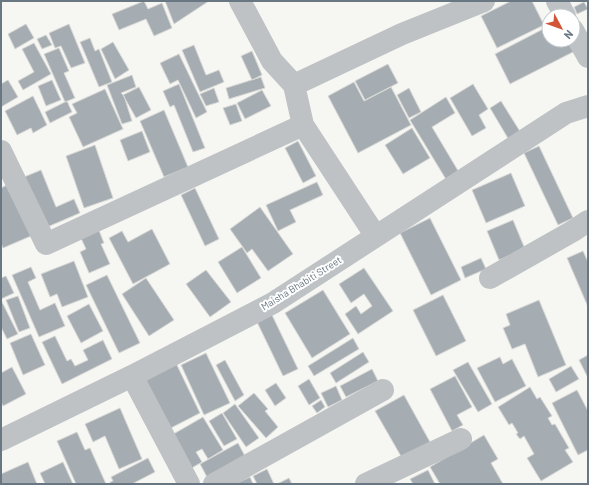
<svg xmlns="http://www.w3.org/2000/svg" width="589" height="485" viewBox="0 0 589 485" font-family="Barlow,sans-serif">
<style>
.building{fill:#a6adb2;stroke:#d8d8d6}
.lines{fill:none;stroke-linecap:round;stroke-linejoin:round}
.street{stroke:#bec2c5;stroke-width:22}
.labels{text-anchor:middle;stroke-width:4;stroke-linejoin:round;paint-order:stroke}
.street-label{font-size:10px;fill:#687781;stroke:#fff}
</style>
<rect width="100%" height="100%" fill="#f6f6f3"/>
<!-- building -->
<path class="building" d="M144 1 148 9 162 3 172 28 154 36 146 19 119 30 112 14Z
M165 1H209L174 24Z
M511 1H532L544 25 497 48 481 16Z
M584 2 588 9 577 14 574 7Z
M26 24 34 38 15 49 8 34Z
M69 24 85 63 71 68 61 46 55 48 49 33Z
M549 26V40H572L577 50 510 84 495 54Z
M46 35 52 45 42 49 37 39Z
M90 38 95 51 99 49 112 82 99 87 80 42Z
M113 42 129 70 115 79 101 49Z
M34 43 51 74 23 90 18 81 34 72 22 49Z
M194 45 206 75 219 70 224 82 200 92 182 50Z
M59 48 69 71 64 73 75 98 65 102 44 54Z
M252 51 262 75 252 80 241 56Z
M179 54 207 112 196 118 178 80 170 84 160 63Z
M388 64 398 83 365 100 355 81Z
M132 75 136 87 121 93 124 96 132 121 122 124 107 85Z
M261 77 265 88 229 99 226 88Z
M8 80 18 97 1 107V84Z
M52 80 61 100 46 106 38 86Z
M354 82 364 101 391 87 411 125 358 153 328 96Z
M179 84 205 148 193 152 174 105 170 107 163 91Z
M473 84 488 109 479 115 486 128 472 136 450 98Z
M139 87 151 110 136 118 123 95Z
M214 88 219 102 206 106 200 94Z
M409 88 421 112 409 118 397 95Z
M105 89 123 129 83 147 69 117 77 113 72 104Z
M262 90 271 106 245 119 237 103Z
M33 96 47 125 33 133 31 128 17 135 5 111Z
M446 97 455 113 432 127 460 174 447 181 410 120Z
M67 101 72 112 50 123 45 112Z
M501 101 521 133 509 140 490 108Z
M236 104 242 121 230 125 223 108Z
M164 110 188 167 164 177 140 121Z
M412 128 430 158 403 174 385 145Z
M142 131 150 152 128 161 120 140Z
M298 141 316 176 303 183 285 148Z
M95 145 113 198 84 208 66 156Z
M539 146 573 218 558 225 524 153Z
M41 170 56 207 74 199 80 213 45 228 24 177Z
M511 173 525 206 486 223 472 190Z
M317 182 323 195 290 210 296 222 278 231 266 205Z
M9 184 31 236 3 248 1 243V188Z
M195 188 219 239 205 246 181 195Z
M260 207 293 254 268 271 252 249 247 253 230 229Z
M430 218 461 280 431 295 400 233Z
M513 220 525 249 499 260 487 231Z
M98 228 104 243 101 244 110 264 89 273 80 252 86 249 80 236Z
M152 229 170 264 133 284 109 238 122 231 128 242Z
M242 247 261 278 237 293 218 262Z
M583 251 588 262V307L567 258Z
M481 258 486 269 465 278 461 267Z
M74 261 88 297 62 307 57 294 50 297 41 274Z
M31 267 36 278 28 282 40 310 55 303 65 326 39 337 12 275Z
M364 268 393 311 358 334 345 314 356 306 361 314 372 306 364 294 351 303 339 284Z
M206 270 231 302 210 317 186 284Z
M107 275 140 343 119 353 86 285Z
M6 276 14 293 1 299V278Z
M146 278 174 320 149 336 122 294Z
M323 290 350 334 312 358 285 313Z
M443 295 466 341 436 356 413 310Z
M18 296 30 328 19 332 6 300Z
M1 300 18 334 7 339 1 327Z
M539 300 566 365 538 377 525 344 512 349 503 328 510 325 506 314Z
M89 304 103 331 81 343 67 316Z
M272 315 298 369 283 376 257 322Z
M31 334 45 365 23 375 10 343Z
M55 336 67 361 71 359 75 366 88 360 83 350 103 340 112 359 62 384 42 342Z
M353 338 359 349 314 376 308 366Z
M363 352 369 362 336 383 330 373Z
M206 353 230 403 204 415 181 365Z
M588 355V378L579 360Z
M500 357 503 364 512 359 526 386 495 402 477 368Z
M225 360 244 395 235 401 216 365Z
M175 361 200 413 167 430 141 377Z
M468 362 492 404 478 412 453 370Z
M571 366 579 379 556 392 549 379Z
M12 367 26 394 3 406 1 402V373Z
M372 369 378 381 346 397 340 386Z
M455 376 472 407 457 415 463 425 452 431 430 389Z
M309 379 320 398 309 405 298 386Z
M276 383 286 398 275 406 265 390Z
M336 386 342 400 328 407 321 393Z
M530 387 537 399 540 397 552 416 548 418 552 425 555 424 569 448 565 450 573 462 541 481 527 458 534 454 524 436 520 439 516 434 518 433 512 423 509 425 498 407Z
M577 390 588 411V450L578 455 552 403Z
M254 393 268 409 265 411 278 427 266 438 238 406Z
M404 395 430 442 402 458 375 411Z
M321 400 325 407 317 413 312 406Z
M235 404 259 438 246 447 223 413Z
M120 408 142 459 119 469 105 436 93 442 85 424Z
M222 413 237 439 224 446 209 421Z
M203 417 223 450 208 459 202 449 196 452 202 462 190 469 170 436Z
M77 432 85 450 90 448 106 484H76L57 441Z
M484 435 498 459 491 463 503 484H440L430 467Z
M238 443 245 456 207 477 200 464Z
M148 458 155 472 132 484H111L110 482 113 481 111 477Z
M28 462 37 484H1V474Z
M63 462 73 484H45L40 473Z
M267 469 274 484H257L253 476Z
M428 470 435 484H413L410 479Z
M250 477 253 484H237V483Z
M289 478 292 484H277Z"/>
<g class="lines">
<!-- street -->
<path class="street" d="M240 1 272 61 294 85 303 125 375 235
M557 1 565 16
M573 30 588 57
M294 85 402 34 484 1
M1 151 46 244 303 125
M490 278 573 231 588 221
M132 376 189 484
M1 440 132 376 273 303 566 113 588 106
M214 484 383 390
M366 484 461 439"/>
</g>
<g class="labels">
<!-- street labels -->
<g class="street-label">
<text transform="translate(301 283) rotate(-32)" y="4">Maisha Bhabiti Street</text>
</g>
</g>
<!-- border -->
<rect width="589" height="485" fill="none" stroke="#687781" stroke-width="4"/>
<!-- north arrow -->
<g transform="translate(561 28) rotate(131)"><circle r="19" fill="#ffffff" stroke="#c3c9cd"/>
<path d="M0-3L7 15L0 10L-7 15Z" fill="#d15638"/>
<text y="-6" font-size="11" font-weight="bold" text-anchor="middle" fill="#687781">N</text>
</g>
</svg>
